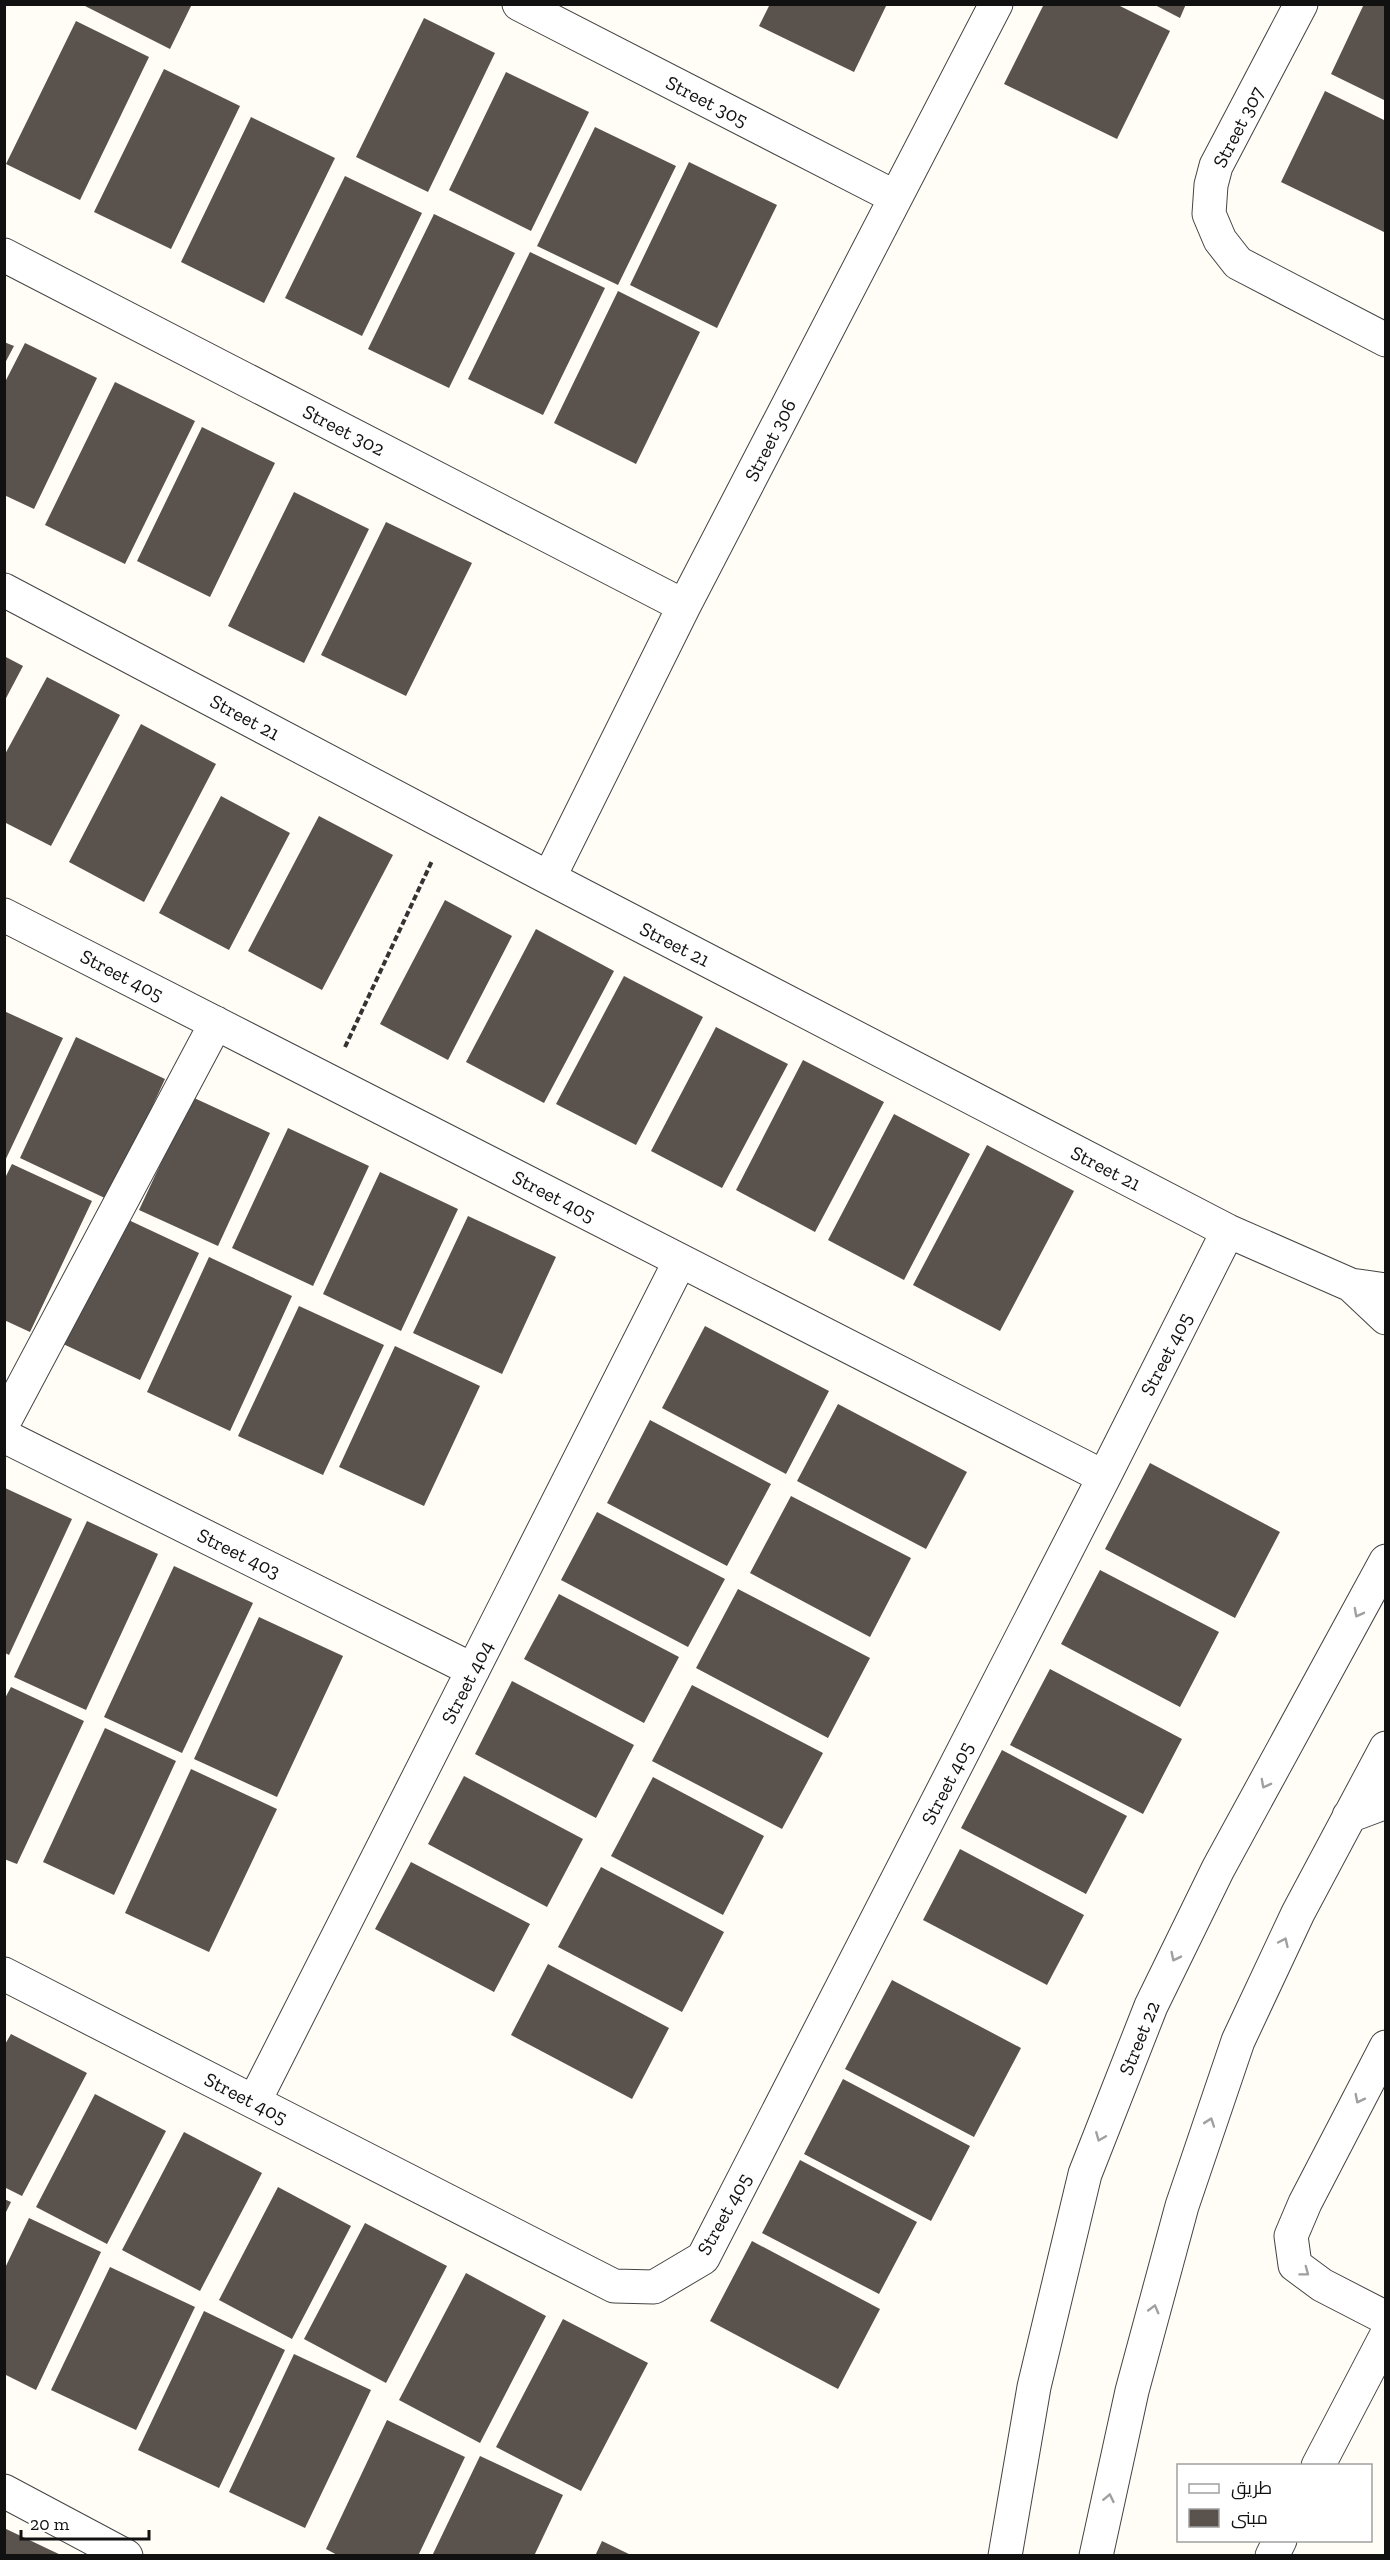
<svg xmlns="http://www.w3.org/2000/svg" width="1390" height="2560" viewBox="0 0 1390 2560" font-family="'Zilla Slab',Cairo,serif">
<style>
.building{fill:#5a524d}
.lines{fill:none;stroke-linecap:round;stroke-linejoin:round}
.minor-casing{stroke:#444;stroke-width:35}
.path{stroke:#333;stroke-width:4;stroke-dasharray:6 3;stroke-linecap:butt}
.minor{stroke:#fff;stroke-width:33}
.oneway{stroke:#a0a0a0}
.labels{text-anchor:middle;stroke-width:6;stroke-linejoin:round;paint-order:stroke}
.street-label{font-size:20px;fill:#111;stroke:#fff}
</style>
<rect width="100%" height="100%" fill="#fffdf5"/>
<!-- building -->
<path class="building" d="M86 4H192L170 49 85 6Z
M770 4H887L854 72 759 26Z
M1044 4H1116L1170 31 1117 139 1004 84Z
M1153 4H1186L1180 18Z
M1364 4H1386V101L1331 74Z
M424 18 495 53 428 192 356 157Z
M76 21 149 57 80 200 6 164Z
M164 69 240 106 171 249 94 212Z
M506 72 589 112 531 231 449 190Z
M1325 91 1386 121V233L1281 182Z
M251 117 335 158 264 303 181 262Z
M595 127 676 166 618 285 537 246Z
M689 162 777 205 717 328 630 285Z
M345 176 422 213 362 336 285 298Z
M434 214 515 253 449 388 368 349Z
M530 252 605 288 543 415 468 379Z
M618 291 700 332 636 464 554 423Z
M4 342 14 346 4 365Z
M25 343 97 378 34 509 4 495V384Z
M115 382 195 421 125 564 45 525Z
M202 427 275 463 210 597 137 561Z
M294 492 369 529 304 663 228 626Z
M386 522 472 563 406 696 321 655Z
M4 656 23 666 4 702Z
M47 677 120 715 51 846 4 822V756Z
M141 724 216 764 144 902 69 862Z
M221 796 290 833 229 950 159 913Z
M319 816 393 855 322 990 248 951Z
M445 900 512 936 448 1060 380 1024Z
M536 929 614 971 544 1103 466 1062Z
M624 976 703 1017 636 1145 556 1104Z
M4 1011 63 1038 4 1163Z
M716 1027 788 1064 722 1188 651 1151Z
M76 1037 165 1079 109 1200 20 1158Z
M803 1060 884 1102 815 1232 736 1190Z
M192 1097 270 1133 218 1246 139 1210Z
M894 1114 970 1154 904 1280 828 1240Z
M288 1128 369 1166 313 1286 232 1248Z
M987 1145 1074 1191 1000 1331 913 1285Z
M12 1164 92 1201 30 1332 4 1320V1180Z
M380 1172 458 1209 401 1331 323 1294Z
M120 1216 199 1253 140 1380 61 1343Z
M468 1216 556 1257 502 1374 413 1333Z
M209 1257 292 1296 230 1431 147 1392Z
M299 1306 384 1345 323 1475 238 1436Z
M705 1326 829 1391 786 1474 662 1408Z
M395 1346 480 1386 424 1506 339 1467Z
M838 1404 967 1472 926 1549 797 1481Z
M650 1420 771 1484 727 1566 607 1503Z
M1150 1463 1280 1532 1235 1618 1105 1549Z
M5 1488 72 1519 9 1655 5 1653Z
M791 1496 911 1558 870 1637 750 1573Z
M597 1512 725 1579 688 1647 561 1580Z
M87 1521 158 1554 86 1710 14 1677Z
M174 1566 253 1603 182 1753 104 1717Z
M1100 1570 1219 1632 1180 1707 1061 1644Z
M738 1589 870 1658 828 1738 696 1668Z
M559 1594 679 1657 644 1723 524 1659Z
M259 1617 343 1656 277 1797 194 1759Z
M1050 1669 1182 1739 1143 1814 1010 1745Z
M512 1681 634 1745 596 1818 475 1754Z
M692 1685 823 1753 782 1829 652 1761Z
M11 1687 84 1721 17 1864 4 1859V1700Z
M105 1728 176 1761 114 1895 43 1862Z
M1002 1750 1127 1816 1086 1894 961 1828Z
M191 1769 277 1809 209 1952 125 1913Z
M464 1776 583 1839 547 1907 428 1844Z
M653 1777 764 1836 723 1915 611 1856Z
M960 1849 1084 1915 1047 1985 923 1920Z
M411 1862 530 1924 494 1992 375 1929Z
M601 1867 724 1932 682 2012 558 1947Z
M548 1964 669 2028 632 2099 511 2035Z
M892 1980 1021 2048 974 2137 845 2069Z
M11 2034 87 2073 22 2196 4 2187V2046Z
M843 2079 970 2146 931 2221 804 2154Z
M95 2094 166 2131 107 2244 36 2207Z
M184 2132 262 2173 200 2291 122 2250Z
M800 2160 917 2222 879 2294 762 2233Z
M278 2187 351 2226 292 2339 219 2300Z
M4 2199 11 2202 4 2216Z
M29 2218 101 2252 36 2390 4 2374V2270Z
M365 2223 447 2266 386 2383 304 2339Z
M752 2241 880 2309 838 2389 710 2321Z
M110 2267 195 2307 136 2430 51 2390Z
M466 2273 546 2316 480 2443 399 2400Z
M204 2311 285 2350 219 2488 138 2450Z
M563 2319 648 2363 581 2491 496 2447Z
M294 2354 371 2390 305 2528 229 2492Z
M387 2420 465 2457 418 2556H339L326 2549Z
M480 2456 563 2495 534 2556H432Z
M4 2528 63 2556H4Z
M602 2541 633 2556H595Z"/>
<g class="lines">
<defs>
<path id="minor" d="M519 4 895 197
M1301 4 1216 166 1211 185 1209 214 1220 240 1238 263 1386 340
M4 255 684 606
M4 590 549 878 1228 1231 1351 1285 1386 1290
M549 878 684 606 996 4
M4 915 1104 1477
M1351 1285 1386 1318
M4 1422 216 1023
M4 1436 473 1670
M1349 1816 1386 1802
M4 1974 614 2286 654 2287 703 2258 1104 1477 1228 1231
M1386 2047 1305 2203 1291 2236 1295 2265 1322 2285 1386 2318
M254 2102 680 1261
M1318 2466 1386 2336
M4 2491 126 2556
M1005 2556 1034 2387 1085 2174 1151 2006 1218 1869 1386 1561
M1096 2556 1132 2391 1182 2206 1238 2041 1298 1913 1386 1748
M1272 2556 1280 2540"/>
</defs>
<!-- minor casing -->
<use href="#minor" class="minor-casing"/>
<!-- path -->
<path class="path" d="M345 1047 432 861"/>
<!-- minor -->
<use href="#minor" class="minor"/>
</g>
<!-- one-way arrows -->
<defs><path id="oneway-chevron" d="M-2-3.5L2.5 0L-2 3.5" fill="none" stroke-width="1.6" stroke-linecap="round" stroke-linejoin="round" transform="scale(1.5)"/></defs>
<g class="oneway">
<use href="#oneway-chevron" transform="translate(1358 1613) rotate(118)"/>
<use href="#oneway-chevron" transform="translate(1265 1784) rotate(118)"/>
<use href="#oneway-chevron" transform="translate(1284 1942) rotate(-65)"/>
<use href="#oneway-chevron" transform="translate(1175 1957) rotate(116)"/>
<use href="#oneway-chevron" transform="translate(1359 2099) rotate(117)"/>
<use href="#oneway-chevron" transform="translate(1210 2122) rotate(-71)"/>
<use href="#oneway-chevron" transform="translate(1100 2137) rotate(112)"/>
<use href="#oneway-chevron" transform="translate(1305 2272) rotate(37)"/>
<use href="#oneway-chevron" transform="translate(1154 2309) rotate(-75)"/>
<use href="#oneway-chevron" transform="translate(1109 2498) rotate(-78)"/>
</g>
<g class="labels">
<!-- street labels -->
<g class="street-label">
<text transform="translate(707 101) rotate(27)" y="7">Street 305</text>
<text transform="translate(1238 127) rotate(-63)" y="7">Street 307</text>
<text transform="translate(344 430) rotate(27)" y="7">Street 302</text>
<text transform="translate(770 440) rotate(-63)" y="7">Street 306</text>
<text transform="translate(245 717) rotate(28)" y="7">Street 21</text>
<text transform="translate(675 944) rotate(27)" y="7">Street 21</text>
<text transform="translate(122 975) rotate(27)" y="7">Street 405</text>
<text transform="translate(1106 1168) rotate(27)" y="7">Street 21</text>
<text transform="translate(554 1196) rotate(27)" y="7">Street 405</text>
<text transform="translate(1166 1354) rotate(-63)" y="7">Street 405</text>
<text transform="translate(239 1553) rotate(26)" y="7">Street 403</text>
<text transform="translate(467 1682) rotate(-63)" y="7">Street 404</text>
<text transform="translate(947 1783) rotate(-63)" y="7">Street 405</text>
<text transform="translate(1139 2038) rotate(-68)" y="7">Street 22</text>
<text transform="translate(246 2098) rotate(27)" y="7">Street 405</text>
<text transform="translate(724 2214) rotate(-61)" y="7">Street 405</text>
</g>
</g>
<!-- border -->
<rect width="1390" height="2560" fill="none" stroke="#111111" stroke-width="12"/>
<!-- legend -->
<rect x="1177" y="2464" width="195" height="78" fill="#ffffff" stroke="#a0a0a0" stroke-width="1.5"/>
<rect x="1189" y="2484" width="30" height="9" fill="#ffffff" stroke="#a0a0a0" stroke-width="1.5"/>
<text x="1231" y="2494" font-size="18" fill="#111111">طريق</text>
<rect x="1189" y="2509" width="30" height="18" fill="#5a524d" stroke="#a0a0a0" stroke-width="1.5"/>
<text x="1231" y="2524" font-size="18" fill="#111111">مبنى</text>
<!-- scale -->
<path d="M21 2530v9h128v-9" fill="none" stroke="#111111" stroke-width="3"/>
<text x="30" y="2530" font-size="18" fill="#111111" stroke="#ffffff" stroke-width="4.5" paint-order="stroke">20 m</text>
</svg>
